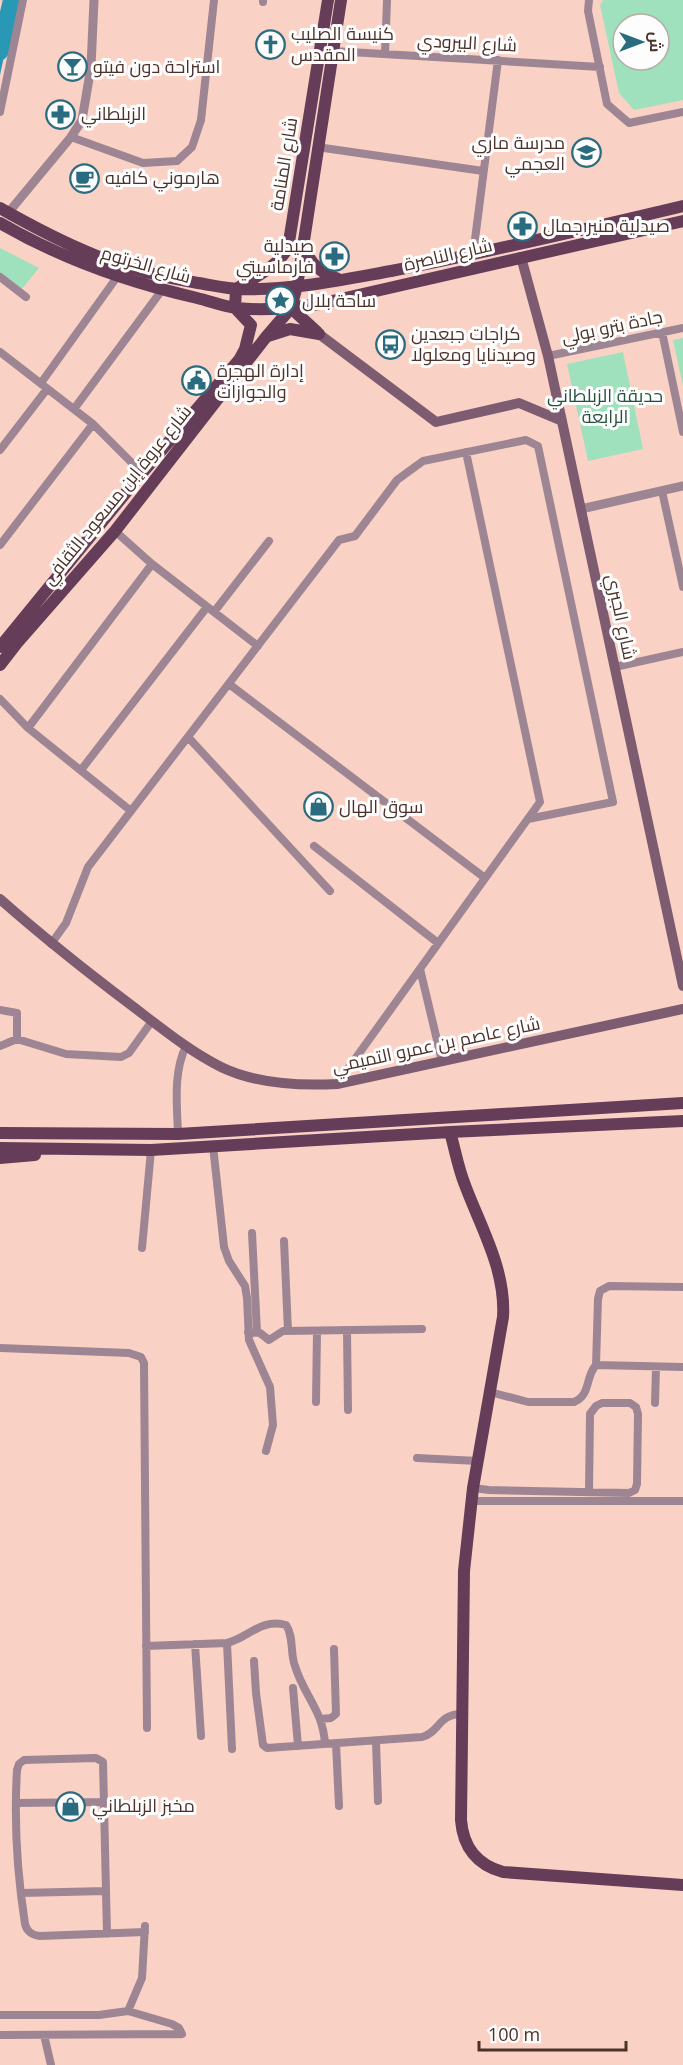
<svg xmlns="http://www.w3.org/2000/svg" width="683" height="2065" viewBox="0 0 683 2065" font-family="'Open Sans',Cairo,sans-serif">
<style>
.green{fill:#9fe1bc;fill-rule:evenodd}
.water{fill:#2898b4}
.lines{fill:none;stroke-linecap:round;stroke-linejoin:round}
.river{stroke:#2898b4;stroke-width:18}
.minor{stroke:#9d8594;stroke-width:8}
.tertiary{stroke:#9d8594;stroke-width:9}
.secondary{stroke:#7d5b71;stroke-width:10}
.primary{stroke:#653d59;stroke-width:12}
.labels{text-anchor:middle;stroke-width:6;stroke-linejoin:round;paint-order:stroke}
.poi-label{font-size:18px;fill:#4b3129;stroke:#fdfdfd;text-anchor:start}
.street-label{font-size:18px;fill:#4b3129;stroke:#fdfdfd}
.park-label{font-size:18px;fill:#23513a;stroke:#fdfdfd}
</style>
<rect width="100%" height="100%" fill="#fad2c5"/>
<!-- green -->
<path class="green" d="M603 0H683V100L634 110 619 93 600 5ZM623 24H659V60H623Z
M0 248 39 268 21 290 0 273Z
M683 338V386L673 340Z
M623 352 643 449 588 461 567 364Z"/>
<!-- water -->
<path class="water" d="M12 0H16L0 75V51Z"/>
<g class="lines">
<!-- river -->
<path class="river" d="M0 51 12 0"/>
<!-- minor -->
<path class="minor" d="M589 0 588 11 607 104 629 123 683 112
M263 2V0
M333 51 600 67
M385 54 387 0
M0 112 23 0
M71 137 143 163 177 161 192 147 201 120 214 0
M317 147 483 171
M473 255 498 60
M0 277 26 297
M662 332 683 432
M0 352 93 424 142 473
M548 356 683 328
M41 383 117 277
M74 409 162 290
M0 450 47 389
M662 491 683 587
M115 531 152 564 258 646
M0 545 93 424
M214 612 269 541
M615 667 683 652
M229 684 485 878
M0 699 28 728 131 811
M28 728 152 564
M188 737 330 891
M81 770 207 607
M314 846 438 943
M51 944 66 923 88 867 339 540 355 536 397 480 423 461 526 440 538 446 613 802 528 819
M420 969 442 1061
M0 1010 17 1013V1039L0 1046
M17 1039 66 1054 121 1057 129 1053 152 1021
M337 1084 540 802 466 452
M178 1134C177 1104 173 1073 186 1046
M213 1146 224 1247 229 1261 245 1286 247 1298 249 1340 270 1387 273 1425 266 1451
M252 1233 257 1332
M284 1241 288 1331
M142 1248 151 1150
M347 1330 348 1410
M248 1332 260 1333 269 1340 283 1331 422 1329
M0 1348 129 1353 141 1357 144 1363 147 1728
M596 1365 683 1367
M490 1392 528 1402H574C591 1395 585 1377 596 1365L598 1299 600 1291 609 1286 683 1287
M316 1402 317 1331
M655 1403 656 1367
M417 1458 478 1461
M473 1488 489 1490 629 1493 635 1490 637 1484 638 1414 636 1407 630 1403H602L596 1406 590 1414 589 1491
M471 1501H683
M227 1643 232 1749
M195 1644 201 1736
M146 1646 227 1643C248 1638 261 1618 286 1625 294 1636 290 1654 295 1666 304 1696 323 1710 325 1744
M254 1661 256 1693 263 1745 267 1748 422 1737C440 1732 438 1714 462 1714
M293 1688 298 1746
M321 1719 331 1718 336 1714 334 1649
M376 1741 378 1801
M336 1743 339 1806
M16 1803 104 1802
M21 1893 106 1891
M107 1934 103 1762 96 1758 24 1760 19 1764 17 1770C14 1821 17 1873 25 1924 27 1932 32 1935 40 1936L145 1932
M128 2011 142 1978 145 1926
M0 2015H99L128 2011 172 2024 179 2028 182 2034
M0 2035 182 2034
M44 2035 51 2065"/>
<!-- tertiary -->
<path class="tertiary" d="M8 213 71 137 82 120 91 67 94 0
M581 509 683 486"/>
<!-- secondary -->
<path class="secondary" d="M521 257 548 356 683 986
M319 334 436 422 519 403 562 421
M0 899C42 936 86 971 131 1005 160 1027 189 1051 221 1067 256 1084 299 1086 337 1084L683 1009"/>
<!-- primary -->
<path class="primary" d="M0 208C67 246 121 271 198 283 211 285 225 288 238 289 289 291 341 280 391 271 489 252 586 229 683 206
M0 223C62 259 127 282 197 298 210 301 224 307 237 308 264 311 293 308 319 304L683 221
M304 245C308 263 321 273 338 279
M291 308 317 332
M268 336 290 329 319 334
M0 647 142 473 239 360 245 349 251 325 235 308 236 289C255 277 276 268 288 248L328 0
M0 665 17 643 115 531 266 337 291 308 297 286 341 0
M450 1132C455 1149 458 1168 465 1185 481 1228 506 1270 503 1317L473 1488 464 1571 461 1820C463 1847 477 1865 503 1872L683 1885
M0 1133 178 1134 683 1103
M0 1148 151 1150 450 1132 683 1121
M0 1158 35 1155"/>
</g>
<!-- icons -->
<defs>
<symbol id="church-ring" viewBox="-11 -11 22 22"><circle r="9.5" fill="#fdfdfd" stroke="#2a6c7f" stroke-width="1.5"/><path d="M-1.2-6h2.4v3.5h3.3v2.4h-3.3V6h-2.4V-.1h-3.3v-2.4h3.3Z" fill="#2a6c7f"/></symbol>
<symbol id="bar-ring" viewBox="-11 -11 22 22"><circle r="9.5" fill="#fdfdfd" stroke="#2a6c7f" stroke-width="1.5"/><path d="M-6-5H6L.8 .8V4.5H3.5V6h-7V4.5H-.8V.8Z" fill="#2a6c7f"/></symbol>
<symbol id="pharmacy-ring" viewBox="-11 -11 22 22"><circle r="9.5" fill="#fdfdfd" stroke="#2a6c7f" stroke-width="1.5"/><path d="M-2-6h4v4h4v4h-4v4h-4v-4h-4v-4h4Z" fill="#2a6c7f"/></symbol>
<symbol id="school-ring" viewBox="-11 -11 22 22"><circle r="9.5" fill="#fdfdfd" stroke="#2a6c7f" stroke-width="1.5"/><path d="M0-5L7-2L0 1L-7-2ZM-4 1L0 2.5L4 1V4Q0 6-4 4Z" fill="#2a6c7f"/></symbol>
<symbol id="cafe-ring" viewBox="-11 -11 22 22"><circle r="9.5" fill="#fdfdfd" stroke="#2a6c7f" stroke-width="1.5"/><path d="M-5.5-4.5H6V0H3Q3 3.5 0 3.5H-2.5Q-5.5 3.5-5.5 0ZM3-3.2v2h1.7v-2ZM-6 4.5H4V6H-6Z" fill="#2a6c7f"/></symbol>
<symbol id="sight-ring" viewBox="-11 -11 22 22"><circle r="9.5" fill="#fdfdfd" stroke="#2a6c7f" stroke-width="1.5"/><path d="M0-6L1.8-2.2L6-1.7L2.9 1.2L3.7 5.4L0 3.3L-3.7 5.4L-2.9 1.2L-6-1.7L-1.8-2.2Z" fill="#2a6c7f"/></symbol>
<symbol id="bus-ring" viewBox="-11 -11 22 22"><circle r="9.5" fill="#fdfdfd" stroke="#2a6c7f" stroke-width="1.5"/><path d="M-5-6H5V4H4V6H2V4H-2V6H-4V4H-5ZM-3.5-4V0h7V-4ZM-3.5 1.2v1.5H-2V1.2ZM2 1.2v1.5H3.5V1.2Z" fill="#2a6c7f"/></symbol>
<symbol id="civic-ring" viewBox="-11 -11 22 22"><circle r="9.5" fill="#fdfdfd" stroke="#2a6c7f" stroke-width="1.5"/><path d="M-.6-6.5H3V-4.5H.6V-3L4-1V1h2V6H-6V1h2V-1L-.6-3ZM-1.2 2.5V6h2.4V2.5Z" fill="#2a6c7f"/></symbol>
<symbol id="shop-ring" viewBox="-11 -11 22 22"><circle r="9.5" fill="#fdfdfd" stroke="#2a6c7f" stroke-width="1.5"/><path d="M-5-2.5h2.3a2.7 3.5 0 0 1 5.4 0H5L5.5 6h-11ZM-1.5-2.5h3a1.5 2.3 0 0 0-3 0Z" fill="#2a6c7f"/></symbol>
</defs>
<g fill-rule="evenodd">
<use href="#church-ring" x="254" y="28" width="33" height="33"/>
<use href="#bar-ring" x="56" y="50" width="33" height="33"/>
<use href="#pharmacy-ring" x="44" y="98" width="33" height="33"/>
<use href="#school-ring" x="570" y="136" width="33" height="33"/>
<use href="#cafe-ring" x="68" y="162" width="33" height="33"/>
<use href="#pharmacy-ring" x="506" y="210" width="33" height="33"/>
<use href="#pharmacy-ring" x="318" y="240" width="33" height="33"/>
<use href="#sight-ring" x="264" y="284" width="33" height="33"/>
<use href="#bus-ring" x="374" y="328" width="33" height="33"/>
<use href="#civic-ring" x="180" y="364" width="33" height="33"/>
<use href="#shop-ring" x="302" y="790" width="33" height="33"/>
<use href="#shop-ring" x="54" y="1790" width="33" height="33"/>
</g>
<g class="labels">
<!-- poi labels -->
<g class="poi-label">
<text x="291" y="40">كنيسة الصليب<tspan x="291" dy="21">المقدس</tspan></text>
<text x="93" y="73">استراحة دون فيتو</text>
<text x="81" y="120">الزبلطاني</text>
<text x="565" y="149" text-anchor="end">مدرسة ماري<tspan x="565" dy="21">العجمي</tspan></text>
<text x="105" y="184">هارموني كافيه</text>
<text x="543" y="232">صيدلية منير جمال</text>
<text x="314" y="252" text-anchor="end">صيدلية<tspan x="314" dy="21">فارماسيتي</tspan></text>
<text x="302" y="307">ساحة بلال</text>
<text x="411" y="340">كراجات جبعدين<tspan x="411" dy="21">وصيدنايا ومعلولا</tspan></text>
<text x="217" y="377">إدارة الهجرة<tspan x="217" dy="21">والجوازات</tspan></text>
<text x="339" y="813">سوق الهال</text>
<text x="92" y="1812">مخبز الزبلطاني</text>
</g>
<!-- street labels -->
<g class="street-label">
<text transform="translate(467 43) rotate(3)" y="6">شارع البيرودي</text>
<text transform="translate(284 164) rotate(-81)" y="6">شارع المنامة</text>
<text transform="translate(448 255) rotate(-13)" y="6">شارع الناصرة</text>
<text transform="translate(146 265) rotate(16)" y="6">شارع الخرتوم</text>
<text transform="translate(612 327) rotate(-12)" y="6">جادة بترو بولي</text>
<text transform="translate(117 495) rotate(-51)" y="6">شارع عروة إبن مسعود الثقافي</text>
<text transform="translate(621 617) rotate(78)" y="6">شارع الجبري</text>
<text transform="translate(436 1045) rotate(-12)" y="6">شارع عاصم بن عمرو التميمي</text>
</g>
<!-- park labels -->
<g class="park-label">
<text x="605" y="402">حديقة الزبلطاني<tspan x="605" dy="21">الرابعة</tspan></text>
</g>
</g>
<!-- north arrow -->
<g transform="translate(641 42) rotate(90)"><circle r="28" fill="#fdfdfd" stroke="#b6aba8" stroke-width="1.5"/>
<path d="M0-4.5L10 22L0 15L-10 22Z" fill="#2a6c7f"/>
<text y="-9" font-size="16" font-weight="bold" text-anchor="middle" fill="#4b3129">ش</text>
</g>
<!-- scale -->
<path d="M479 2041v9h147v-9" fill="none" stroke="#4b3129" stroke-width="3"/>
<text x="488" y="2041" font-size="18" fill="#4b3129" stroke="#fdfdfd" stroke-width="4.5" paint-order="stroke">100 m</text>
</svg>
